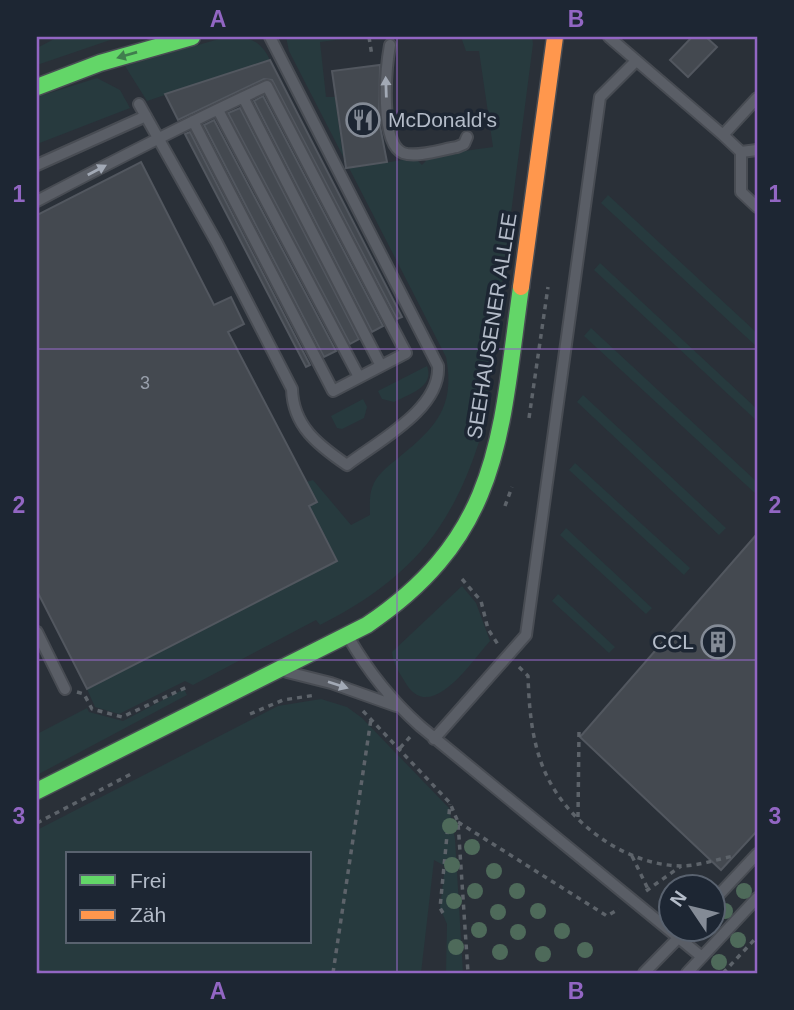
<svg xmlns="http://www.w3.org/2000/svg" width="794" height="1010" viewBox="0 0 794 1010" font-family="Arial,sans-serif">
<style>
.green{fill:#273a3e;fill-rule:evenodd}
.building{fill:#444950;stroke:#52575f;stroke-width:2}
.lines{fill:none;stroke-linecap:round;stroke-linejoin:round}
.lane-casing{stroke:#484c53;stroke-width:14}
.fast-casing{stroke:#484c53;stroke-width:19}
.slow-casing{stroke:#484c53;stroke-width:19}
.path{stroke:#5d636a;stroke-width:3.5;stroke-dasharray:5 5;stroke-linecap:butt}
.lane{stroke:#5a5e66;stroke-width:10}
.fast{stroke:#63d668;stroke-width:16}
.slow{stroke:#ff974d;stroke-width:16}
.tree{fill:#4e6a5a}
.oneway{fill:#407e4e}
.oneway2{fill:#a2a9b5}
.grid{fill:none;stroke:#9266c3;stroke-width:2;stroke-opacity:0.55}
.labels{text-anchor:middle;stroke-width:7;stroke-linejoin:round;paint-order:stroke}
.number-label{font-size:18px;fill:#989fab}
.poi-label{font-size:21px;fill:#b4bcc9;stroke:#1d2633;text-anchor:start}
.street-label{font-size:21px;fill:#b4bcc9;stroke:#1d2633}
.neatline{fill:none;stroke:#9266c3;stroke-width:2.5}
.grid-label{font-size:23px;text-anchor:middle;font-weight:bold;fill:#9266c3}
</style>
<rect width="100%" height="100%" fill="#2a3038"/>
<!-- green -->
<path class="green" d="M58 37H119L37 65V48Z
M226 37C248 37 260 39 270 60L147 101 125 66Z
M286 37H359L320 42 326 97H335L342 149H349L352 168 415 158 422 165 426 161 421 157 493 147 479 51H466L461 37H532L533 44 483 429C454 527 411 579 320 625L316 620 193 685 185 681 119 714 95 707 87 689 337 561 309 506 317 502 306 482 313 480 351 525 370 515C370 506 369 496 372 488 376 475 387 467 397 459 434 429 456 408 446 357L289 51Z
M97 78 120 90 130 108 37 144V97Z
M608 195 757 333V347L601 203Z
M600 263 757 409V421L594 270Z
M591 328 757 482V495L584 336Z
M427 366C435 387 409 394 394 402L382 399 378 391Z
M583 395 726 528 719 535 577 402Z
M363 399 367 407 364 418 342 429 337 428 331 416Z
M575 463 690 568 684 575 569 470Z
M566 528 652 608 646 614 560 535Z
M462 586 476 603 490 641C471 662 430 726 405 682 399 672 393 664 392 652Z
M558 594 615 647 609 653 552 601Z
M184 689 187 695 37 775V734L87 708 89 712 123 721Z
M321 699 347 707 362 718 449 808 455 839 463 973H446L447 924 440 908 445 866 434 860 421 973H37V830L278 706ZM68 854H310V942H68Z"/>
<!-- building -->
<path class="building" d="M692 37H706L717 47 688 77 670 60Z
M270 60 402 317 397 319 272 80 264 79 178 120 165 94Z
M380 65 379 121 387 162 346 168 332 71Z
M263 96 383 326 372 332 254 101Z
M240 108 359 339 350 344 228 113Z
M214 120 336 351 324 357 204 125Z
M190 132 310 365 306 367 185 134Z
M141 162 214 305 231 297 244 324 228 332 317 502 309 506 337 561 87 689 37 591V215Z
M757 534V831L721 870 580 737Z"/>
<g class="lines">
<defs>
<path id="lane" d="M609 37 723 135
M390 45C386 67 379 143 403 153 417 158 443 149 457 147L464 144 467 137
M243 97 381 366
M757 98 723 135 741 152V192L757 207
M139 104 217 243 292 389C293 426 318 445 347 465 378 441 441 409 438 366L270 37
M218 110 359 377
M741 152 757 150
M37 165 146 116
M37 201C113 161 189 122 267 86L406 353 333 391 193 121
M37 632 65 689
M349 638C368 671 391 700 420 726L702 957
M287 672 331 683 396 706
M434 739 526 635 600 97 636 61
M714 900 757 854
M644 973 686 930
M687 973 757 898"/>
<path id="fast" d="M37 87 100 63 192 37
M37 791 367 625C502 534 500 435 521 287"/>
<path id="slow" d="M521 287 555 37"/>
</defs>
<!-- lane casing -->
<use href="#lane" class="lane-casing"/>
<!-- fast casing -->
<use href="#fast" class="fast-casing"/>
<!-- slow casing -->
<use href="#slow" class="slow-casing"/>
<!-- path -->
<path class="path" d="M369 37 372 56
M529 418 548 287
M505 506 512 487
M462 579 481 601 488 629 499 646
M519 667 528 676C529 705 531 734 541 762 560 817 621 865 681 866 698 866 718 859 734 856
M77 692 84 694 92 709 122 717 187 687
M363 711 450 803 458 822 468 973
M250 714 283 700 316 695
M400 748 410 737
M578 817 579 731
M458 822 607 916 619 909
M37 823 131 774
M632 856 648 889
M646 891 681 866
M443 913 440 908 450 804
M37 972 43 973
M333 973 371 719
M723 973 757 937"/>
<!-- lane -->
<use href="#lane" class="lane"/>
<!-- fast -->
<use href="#fast" class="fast"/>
<!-- slow -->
<use href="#slow" class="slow"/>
</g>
<!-- trees -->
<g class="tree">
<circle cx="450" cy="826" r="8"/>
<circle cx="472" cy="847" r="8"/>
<circle cx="452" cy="865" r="8"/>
<circle cx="494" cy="871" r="8"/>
<circle cx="475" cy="891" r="8"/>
<circle cx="517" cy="891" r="8"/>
<circle cx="744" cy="891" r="8"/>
<circle cx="454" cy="901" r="8"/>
<circle cx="538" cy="911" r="8"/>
<circle cx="725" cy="911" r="8"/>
<circle cx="498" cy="912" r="8"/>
<circle cx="479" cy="930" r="8"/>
<circle cx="562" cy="931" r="8"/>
<circle cx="518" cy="932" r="8"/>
<circle cx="738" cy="940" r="8"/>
<circle cx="456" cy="947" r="8"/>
<circle cx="585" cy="950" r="8"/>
<circle cx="500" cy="952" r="8"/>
<circle cx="543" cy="954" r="8"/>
<circle cx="719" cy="962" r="8"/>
</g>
<!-- one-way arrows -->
<defs><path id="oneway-solid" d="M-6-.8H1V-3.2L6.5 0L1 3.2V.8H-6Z" transform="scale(1.75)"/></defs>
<use class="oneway" href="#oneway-solid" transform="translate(127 55) rotate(164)"/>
<g class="oneway2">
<use href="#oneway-solid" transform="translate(386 87) rotate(-92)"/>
<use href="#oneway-solid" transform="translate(97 170) rotate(-28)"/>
<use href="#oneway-solid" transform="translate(338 685) rotate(18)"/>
</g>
<!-- grid -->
<path class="grid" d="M397 37V973M37 349H757M37 660H757"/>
<!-- icons -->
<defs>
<symbol id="restaurant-ring" viewBox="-11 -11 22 22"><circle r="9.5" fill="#1d2633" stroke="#848b96" stroke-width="1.5"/><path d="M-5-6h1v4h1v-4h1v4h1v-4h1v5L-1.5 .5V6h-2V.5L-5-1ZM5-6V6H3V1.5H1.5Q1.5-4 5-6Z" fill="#848b96"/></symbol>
<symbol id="building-ring" viewBox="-11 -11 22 22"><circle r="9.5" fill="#1d2633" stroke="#848b96" stroke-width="1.5"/><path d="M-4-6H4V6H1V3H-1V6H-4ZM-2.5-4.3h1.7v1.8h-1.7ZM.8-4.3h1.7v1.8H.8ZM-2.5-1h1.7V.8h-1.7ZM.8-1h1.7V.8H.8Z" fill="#848b96"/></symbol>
</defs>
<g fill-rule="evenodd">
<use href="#restaurant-ring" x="344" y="101" width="38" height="38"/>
<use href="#building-ring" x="699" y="623" width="38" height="38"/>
</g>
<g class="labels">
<!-- number labels -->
<g class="number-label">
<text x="145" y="389">3</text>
</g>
<!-- poi labels -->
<g class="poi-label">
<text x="388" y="127">McDonald's</text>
<text x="694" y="649" text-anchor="end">CCL</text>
</g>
<!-- street labels -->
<g class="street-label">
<text transform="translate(492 326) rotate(-81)" y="7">SEEHAUSENER ALLEE</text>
</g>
</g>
<!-- border -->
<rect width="794" height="1010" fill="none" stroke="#1d2633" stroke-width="77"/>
<!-- legend -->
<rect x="66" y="852" width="245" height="91" fill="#1d2633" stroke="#59626f" stroke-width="2"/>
<rect x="80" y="875" width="35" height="10" fill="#63d668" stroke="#59626f" stroke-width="2"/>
<text x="130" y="888" font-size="21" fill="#b4bcc9">Frei</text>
<rect x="80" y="910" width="35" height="10" fill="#ff974d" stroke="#59626f" stroke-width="2"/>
<text x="130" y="922" font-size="21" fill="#b4bcc9">Zäh</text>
<!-- north arrow -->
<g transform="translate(692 908) rotate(305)"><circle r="33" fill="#1d2633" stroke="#59626f" stroke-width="2"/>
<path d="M0-5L12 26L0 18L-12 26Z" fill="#848b96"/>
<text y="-10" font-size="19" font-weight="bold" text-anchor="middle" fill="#b4bcc9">N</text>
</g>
<rect x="38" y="38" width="718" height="934" class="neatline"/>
<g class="grid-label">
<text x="218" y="27">A</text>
<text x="576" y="27">B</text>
<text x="19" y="202">1</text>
<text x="775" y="202">1</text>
<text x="19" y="513">2</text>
<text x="775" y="513">2</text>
<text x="19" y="824">3</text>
<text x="775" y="824">3</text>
<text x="218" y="999">A</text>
<text x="576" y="999">B</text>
</g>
</svg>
